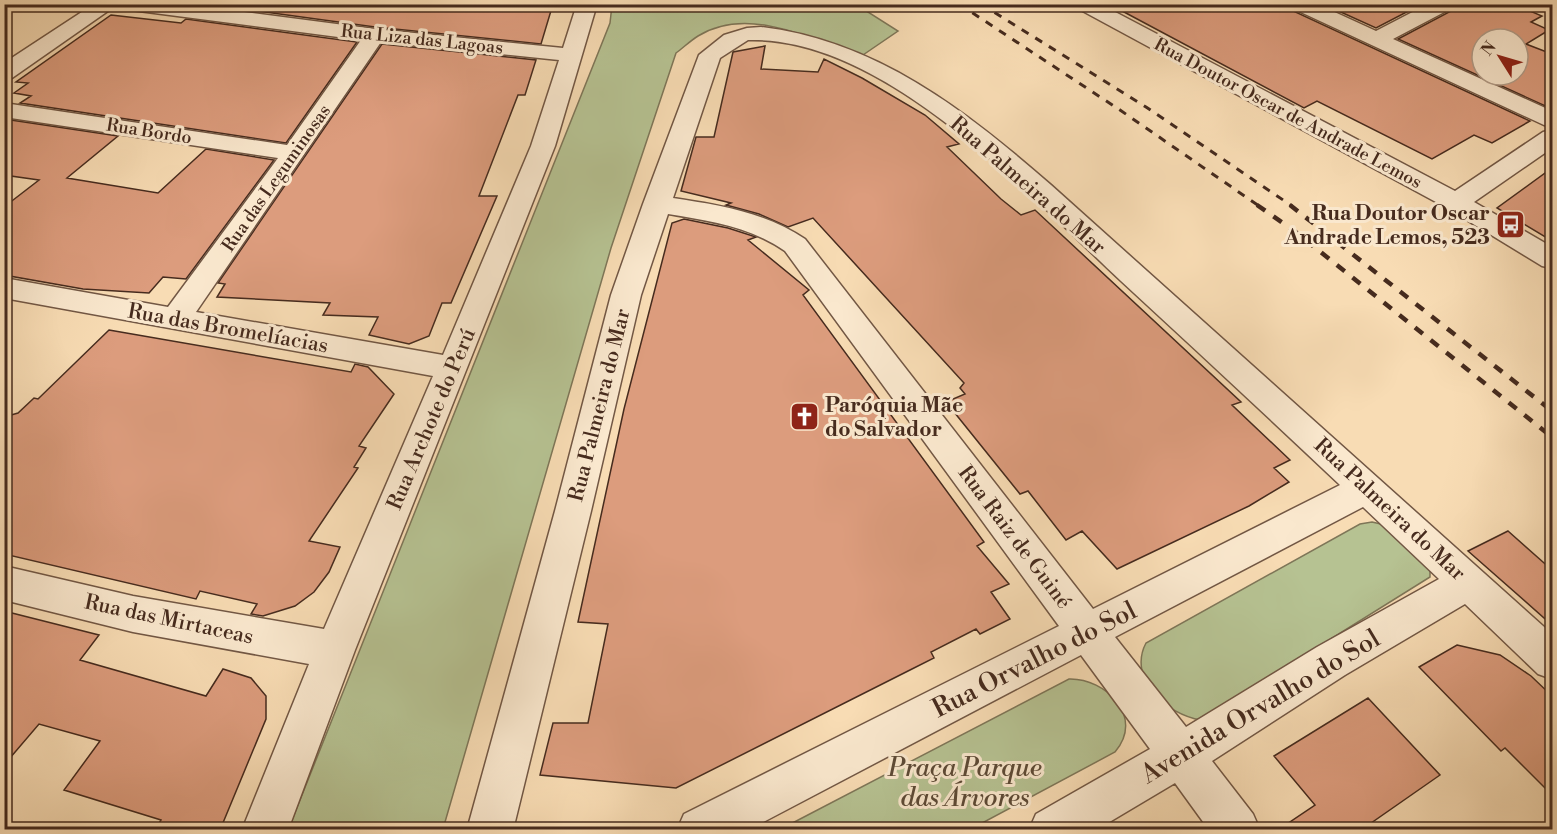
<svg xmlns="http://www.w3.org/2000/svg" width="1557" height="834" viewBox="0 0 1557 834" font-family="'Libre Bodoni',serif">
<style>
.green{fill:#b6c292;stroke:#7e7658;stroke-width:1.5}
.building{fill:#dc9c7d;stroke:#462b1e;stroke-width:1.5;fill-rule:evenodd}
.lines{fill:none;stroke-linecap:round;stroke-linejoin:round}
.minor-casing{stroke:#725744;stroke-width:3}
.minor{fill:#fae8ce;fill-rule:evenodd}
.rail-far1{stroke:#462b1e;stroke-width:3;stroke-dasharray:8 8;stroke-linecap:butt}
.rail{stroke:#462b1e;stroke-width:4.5;stroke-dasharray:10 10;stroke-linecap:butt}
.labels{text-anchor:middle;stroke-width:6;stroke-linejoin:round;paint-order:stroke}
.far-street-label{font-size:18px;fill:#462b1e;stroke:#fae8ce}
.street-label{font-size:21px;fill:#462b1e;stroke:#fae8ce}
.poi-label{font-size:21px;font-weight:bold;fill:#462b1e;stroke:#fae8ce;text-anchor:end}
.near-street-label{font-size:26px;fill:#462b1e;stroke:#fae8ce}
.near-park-label{font-size:26px;font-style:italic;fill:#5c4935;stroke:#fae8ce}
</style>
<rect width="100%" height="100%" fill="#f8dcb4"/>
<filter id="stains"><feTurbulence type="fractalNoise" baseFrequency=".00333" numOctaves="4"/><feColorMatrix values="0 0 0 0 .2 0 0 0 0 .09 0 0 0 0 .02 0 0 0 .5 -.17"/></filter>
<radialGradient id="worn" r=".72"><stop offset=".6" stop-color="#630" stop-opacity="0"/><stop offset="1" stop-color="#630" stop-opacity=".3"/></radialGradient>
<!-- green -->
<path class="green" d="M612 5H857L898 31 860 57C811 39 748 5 698 36 690 41 683 48 676 53L611 248 443 829 288 830 610 23Z
M1372 522 1385 525 1430 567V577L1201 720C1167 715 1127 679 1146 643L1360 524Z
M1069 679C1106 678 1145 717 1115 752L971 829 779 830Z"/>
<!-- building -->
<path class="building" d="M206 4H553L541 44 375 27Z
M1109 4H1287L1291 10 1530 121 1492 143 1474 135 1432 159 1317 101 1304 108Z
M1323 4H1422L1376 28Z
M1457 4H1513L1542 16 1531 22 1549 30 1526 44 1552 54V109L1398 39 1453 10ZM1482 39H1518V75H1482Z
M111 15 181 23 186 19 357 42 286 143 20 103 31 96 14 93 28 83 16 82Z
M382 44 536 60 525 95H518L479 196H497L451 303H442L429 336 409 344 369 335 378 317 323 315 330 303 217 297 225 284 218 283Z
M765 46 761 69 818 72 824 59 862 78 925 115 959 144 947 147 1001 199 1021 215 1035 210 1241 402 1232 405 1290 460 1274 468 1289 482 1249 506 1117 569 1082 531 1066 540 1028 491 1020 494 946 402 965 394 960 388 964 383 813 218 788 227 759 214 726 205 731 203 681 191 696 137H714L733 52Z
M4 119 118 136 67 178 158 193 206 149 274 160 186 279 163 277 149 293 83 289 4 275V207L39 180 4 175Z
M1552 168V241L1497 208Z
M684 219 728 228 756 237 748 240 809 290 803 295 984 542 977 546 1009 584 991 592 1010 619 980 634 976 629 931 652 934 658 910 670 676 788 540 775 553 723H588L608 624 578 622 624 409 672 223Z
M109 330 351 372 355 364 368 367 394 394 359 446 366 448 354 467 358 468 309 541 340 547 329 572 314 592 295 606 263 616 251 614 257 604 200 591 196 599 4 554V417L18 413 34 398 38 399Z
M1508 531 1552 570V625L1468 551Z
M4 611 99 635 80 660 206 696 223 669 251 678 266 696V719L220 830H155L161 820 64 790 100 741 39 724 4 765Z
M1457 645 1500 655 1531 676 1552 696V795L1505 748 1501 751 1419 667Z
M1368 698 1440 775 1361 830H1278L1315 805 1274 756Z"/>
<g class="lines">
<defs>
<path id="minor" d="M94 4H118L12 78 4 80V63Z
M121 4H183L375 29 563 48 577 4H597L555 146 355 650 288 830H242L309 664 133 632 4 600V566L133 596 324 629 433 376 4 298V278L168 307 278 158 4 117V103L287 145 361 40 131 10 124 8ZM381 42 559 60 531 146 443 355 196 312Z
M1074 4H1100L1455 191 1543 132 1552 130V148L1474 202 1552 247V268L1542 266 1447 208 1077 8Z
M1289 4H1317L1376 31 1428 4H1455L1452 8 1393 39 1552 111V127L1544 125 1292 8Z
M761 27C877 41 966 111 1051 185L1552 634V679L1538 674 1465 604 1345 675 1212 761 1253 814 1260 830H1209L1175 783 1096 830H1029L1036 814 1150 749 1081 655 748 830H677L684 814 1059 626 785 251C749 226 710 221 668 214L641 295 591 511 513 830H467L555 511 611 295 643 204 699 55 724 35 747 28ZM748 40C884 36 1028 194 1121 281 1194 348 1267 416 1340 485L1093 609 805 239C765 212 719 205 673 198L720 58ZM1363 507 1439 579 1317 647 1186 727 1115 637Z"/>
</defs>
<!-- minor casing -->
<use href="#minor" class="minor-casing"/>
<!-- minor -->
<use href="#minor" class="minor"/>
<!-- rail-far1 -->
<path class="rail-far1" d="M959 4 1120 110 1259 206
M981 4 1146 107 1292 206"/>
<!-- rail -->
<path class="rail" d="M1257 205 1293 230 1552 437
M1290 205 1552 411"/>
</g>
<!-- icons -->
<defs>
<symbol id="bus-square" viewBox="-11 -11 22 22"><rect x="-9" y="-9" width="18" height="18" rx="4" fill="#8f2418" stroke="#fae8ce"/><path d="M-5-6H5V4H4V6H2V4H-2V6H-4V4H-5ZM-3.5-4V0h7V-4ZM-3.5 1.2v1.5H-2V1.2ZM2 1.2v1.5H3.5V1.2Z" fill="#fff"/></symbol>
<symbol id="church-square" viewBox="-11 -11 22 22"><rect x="-9" y="-9" width="18" height="18" rx="4" fill="#8f2418" stroke="#fae8ce"/><path d="M-1.2-6h2.4v3.5h3.3v2.4h-3.3V6h-2.4V-.1h-3.3v-2.4h3.3Z" fill="#fff"/></symbol>
</defs>
<g fill-rule="evenodd">
<use href="#bus-square" x="1494" y="208" width="33" height="33"/>
<use href="#church-square" x="788" y="400" width="33" height="33"/>
</g>
<g class="labels">
<!-- far-street labels -->
<g class="far-street-label">
<text transform="translate(422 39) rotate(6)" y="6">Rua Liza das Lagoas</text>
<text transform="translate(1288 113) rotate(28)" y="6">Rua Doutor Oscar de Andrade Lemos</text>
<text transform="translate(149 131) rotate(9)" y="6">Rua Bordo</text>
<text transform="translate(276 178) rotate(-55)" y="6">Rua das Leguminosas</text>
</g>
<!-- street labels -->
<g class="street-label">
<text transform="translate(1028 185) rotate(41)" y="7">Rua Palmeira do Mar</text>
<text transform="translate(228 328) rotate(10)" y="7">Rua das Bromelíacias</text>
<text transform="translate(599 405) rotate(-76)" y="7">Rua Palmeira do Mar</text>
<text transform="translate(431 419) rotate(-67)" y="7">Rua Archote do Perú</text>
<text transform="translate(1390 509) rotate(43)" y="7">Rua Palmeira do Mar</text>
<text transform="translate(1015 537) rotate(53)" y="7">Rua Raiz de Guiné</text>
<text transform="translate(169 619) rotate(12)" y="7">Rua das Mirtaceas</text>
</g>
<!-- poi labels -->
<g class="poi-label">
<text x="1490" y="220">Rua Doutor Oscar<tspan x="1490" dy="24">Andrade Lemos, 523</tspan></text>
<text x="825" y="412" text-anchor="start">Paróquia Mãe<tspan x="825" dy="24">do Salvador</tspan></text>
</g>
<!-- near-street labels -->
<g class="near-street-label">
<text transform="translate(1034 659) rotate(-27)" y="9">Rua Orvalho do Sol</text>
<text transform="translate(1260 706) rotate(-31)" y="9">Avenida Orvalho do Sol</text>
</g>
<!-- near-park labels -->
<g class="near-park-label">
<text x="965" y="776">Praça Parque<tspan x="965" dy="30">das Árvores</tspan></text>
</g>
</g>
<!-- margin -->
<rect width="1557" height="834" fill="none" stroke="#f8dcb4" stroke-width="24"/>
<rect x="6" y="6" width="1545" height="822" fill="none" stroke="#462b1e" stroke-width="3"/>
<rect x="12" y="12" width="1533" height="810" fill="none" stroke="#462b1e" stroke-width="1.5"/>
<!-- north arrow -->
<g transform="translate(1500 57) rotate(307)"><circle r="28" fill="#fae8ce" stroke="#b29c88" stroke-width="1.5"/>
<path d="M0-4.5L10 22L0 15L-10 22Z" fill="#8f2418"/>
<text y="-9" font-size="16" font-weight="bold" text-anchor="middle" fill="#462b1e">N</text>
</g>
<rect width="100%" height="100%" filter="url(#stains)"/>
<rect width="100%" height="100%" fill="url(#worn)"/>
</svg>
